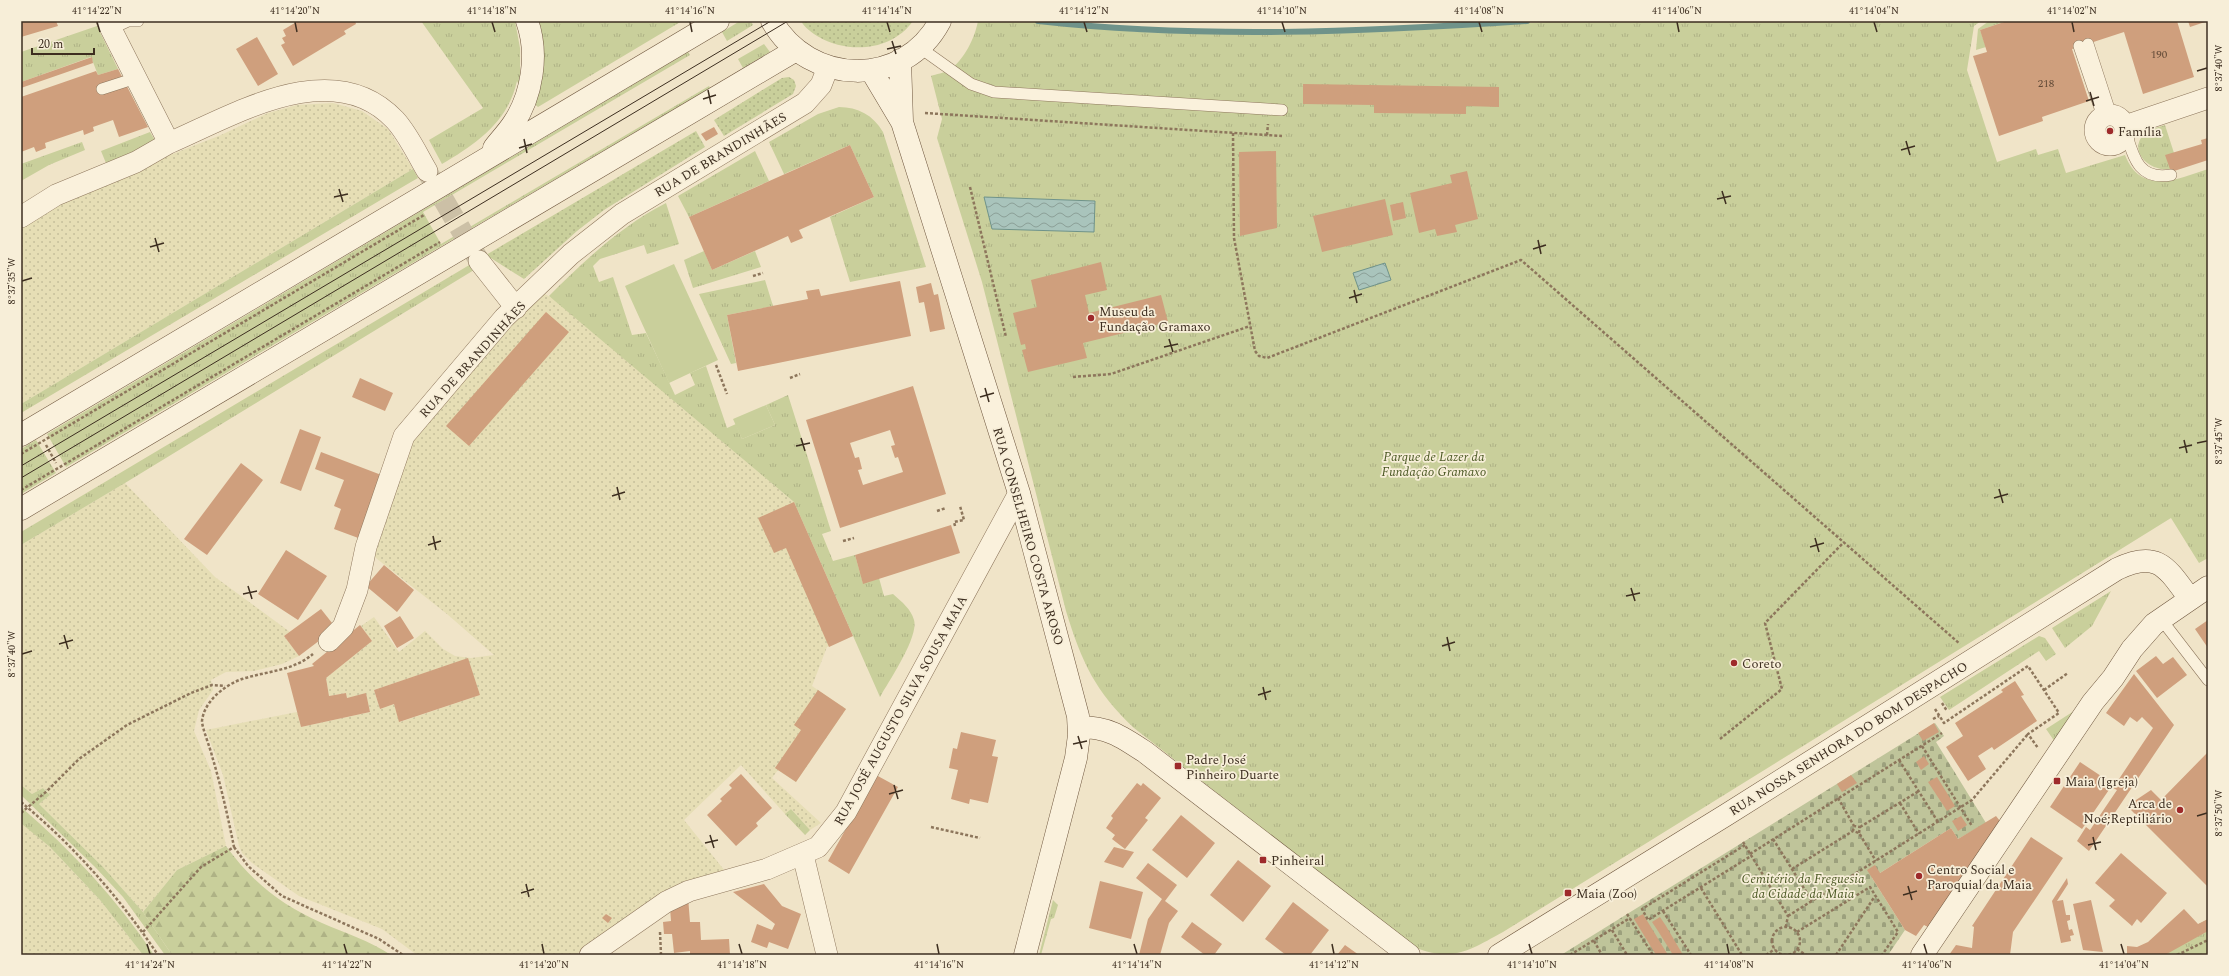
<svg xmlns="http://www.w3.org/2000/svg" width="2229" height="976" viewBox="0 0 2229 976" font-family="Spectral,serif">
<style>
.farmland{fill:url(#farmland-dots);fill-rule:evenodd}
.grass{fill:url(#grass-tufts)}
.forest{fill:url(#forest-firs)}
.cemetery{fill:url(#cemetery-stones)}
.garden{fill:url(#garden-dots)}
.pitch{fill:#c9cf9b}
.water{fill:url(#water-waves);stroke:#6f938a}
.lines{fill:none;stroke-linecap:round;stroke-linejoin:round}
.stream{stroke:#6f938a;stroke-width:6}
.building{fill:#cf9f7d;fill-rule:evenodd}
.minor-tunnel{stroke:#ccc0a6;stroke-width:21;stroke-dasharray:21 10;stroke-linecap:butt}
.service-casing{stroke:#8d765c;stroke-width:12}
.minor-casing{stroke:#8d765c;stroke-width:22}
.secondary-casing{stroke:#6f573f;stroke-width:23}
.path{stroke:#8d765c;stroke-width:2.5;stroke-dasharray:3 2;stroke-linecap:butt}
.service{stroke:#faf1dc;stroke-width:11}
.minor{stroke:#faf1dc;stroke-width:21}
.secondary{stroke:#faf1dc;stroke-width:22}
.tram{stroke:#3d2e20;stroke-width:1}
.path-bridge{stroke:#8d765c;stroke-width:2.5;stroke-dasharray:3 2;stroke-linecap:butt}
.ticks{fill:none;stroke:#3d2e20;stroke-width:1.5}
.poi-dot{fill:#9e2a2b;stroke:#f7eed8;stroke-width:1.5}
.labels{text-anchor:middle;stroke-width:3.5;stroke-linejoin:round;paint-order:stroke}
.number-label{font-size:11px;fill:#624a37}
.poi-label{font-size:13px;fill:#3d2e20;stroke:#f7eed8;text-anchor:start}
.street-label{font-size:13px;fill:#3d2e20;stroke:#f7eed8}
.park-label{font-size:13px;font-style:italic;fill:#4d5a26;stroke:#f7eed8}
.neatline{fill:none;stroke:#3d2e20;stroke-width:1.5}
.ticks-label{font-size:10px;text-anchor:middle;fill:#3d2e20}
</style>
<defs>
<pattern id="farmland-dots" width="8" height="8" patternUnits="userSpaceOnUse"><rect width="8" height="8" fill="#e6deb5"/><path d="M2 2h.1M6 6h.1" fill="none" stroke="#c6bf9b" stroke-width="1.8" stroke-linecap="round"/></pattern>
<pattern id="grass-tufts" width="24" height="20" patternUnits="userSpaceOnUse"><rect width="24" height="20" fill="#c9cf9b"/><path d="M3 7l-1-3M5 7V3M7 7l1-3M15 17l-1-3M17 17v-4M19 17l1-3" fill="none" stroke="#aeb285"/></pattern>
<pattern id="forest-firs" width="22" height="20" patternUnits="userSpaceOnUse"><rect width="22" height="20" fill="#c9cf9b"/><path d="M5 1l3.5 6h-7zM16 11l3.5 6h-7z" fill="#aeb285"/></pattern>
<pattern id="cemetery-stones" width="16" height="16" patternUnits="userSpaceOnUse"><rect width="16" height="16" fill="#bfc49a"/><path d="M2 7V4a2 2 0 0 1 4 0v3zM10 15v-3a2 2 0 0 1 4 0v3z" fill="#9ca07d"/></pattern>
<pattern id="garden-dots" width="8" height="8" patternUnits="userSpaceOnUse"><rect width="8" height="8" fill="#c9cf9b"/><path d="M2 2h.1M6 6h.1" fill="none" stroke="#aeb285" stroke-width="1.8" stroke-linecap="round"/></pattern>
<pattern id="water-waves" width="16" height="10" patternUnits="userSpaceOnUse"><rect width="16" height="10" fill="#a9c4bc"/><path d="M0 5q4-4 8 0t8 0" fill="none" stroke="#8ba098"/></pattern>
</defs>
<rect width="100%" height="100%" fill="#f0e4c8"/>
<!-- farmland -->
<path class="farmland" d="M333 103 362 111 388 129 413 169 21 404V227L53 206 137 168 221 135 268 113 297 105Z
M543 293 557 301 794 502 853 636 827 647 812 686 846 709 796 782 778 770 772 778 821 823 810 830 791 809 785 814 741 765 684 820 725 871 605 936 575 955H417L382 929 299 896 252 863 242 853 239 846 223 775 206 730 297 712 301 727 370 712 366 694 347 698 346 693 329 696 326 678 372 641 361 626 374 617 399 652 425 631 443 649 455 656 471 658 494 655 447 614 372 555 411 441 512 325ZM467 659 480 695 400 722 394 704 380 709 374 690Z
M125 483 215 577 290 632 284 636 299 656 282 664 254 671 226 672 211 680 213 690 199 710 194 731 211 771 226 846 177 870 143 912 103 867 39 804 50 795 47 791 43 788 32 794 21 785V545Z
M21 822 50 847 100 900 143 955H21Z"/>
<!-- grass -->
<path class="grass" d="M421 21H515L520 48V87L517 81C508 122 476 144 442 164L429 140 483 108Z
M538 21H682L538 107 533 103Z
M740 21H751L753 25 727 41 722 32Z
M978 21H1024L1140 32 1261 34 1387 31 1564 21H1981L1974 26 1967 70 1997 162 2036 149 2038 155 2058 149 2066 173 2125 155C2141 196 2178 179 2208 169V558L2199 563 2171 518 1503 932C1470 950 1452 963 1414 947L1134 728C1095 691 1082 663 1066 611L982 282 937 138 942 119 931 76C936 74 944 73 949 70 964 61 975 37 978 21Z
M1989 21H2007L1980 30 1986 47 1976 50 1978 29Z
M97 26 118 69 98 75 91 57 21 82V52Z
M764 44 770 52 743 68 738 59Z
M688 52 690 55 423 212 441 244 709 86 710 88 66 467 47 434Z
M839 107C858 107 873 115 883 132L926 267 850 282 830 217 874 197 850 145 784 174 769 142 818 114Z
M2165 125 2174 153 2170 169C2151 172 2127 152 2144 134 2149 129 2159 127 2165 125Z
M150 132 156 142 108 168 101 151Z
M82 142 85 150 49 165 21 181V164Z
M755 151 769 181 689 217 678 196Z
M413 169 418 178 411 182 21 413V404Z
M666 203 679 244 647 254 644 245 600 259 593 266 599 282 613 277 632 335 646 333 675 395 695 385 690 373 706 366 727 428 736 424 742 439 775 425 766 405 788 395 831 531 822 534 833 561 855 555 863 583 879 578 884 596 893 594C902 602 911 609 914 620 919 637 889 681 880 697L794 502 549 296C584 261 621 226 666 203Z
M704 251 712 270 755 251 761 267 693 288 684 260Z
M471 264 474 270 125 483 21 545V532Z
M765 280 773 306 727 315 736 363 731 364 699 294Z
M36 440 56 473 21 494V449Z
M2111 591 2092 626 2065 648 2052 628Z
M2039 636 2045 638 2056 654 2046 661 2039 651 1949 710 1940 697Z
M2077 709 2055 742 2046 729Z
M21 785 32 794 43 788 50 795 39 804 103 867 143 912 172 955H165L123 897 96 868 21 795Z
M21 807C72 851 117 899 154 955H143L100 900 50 847 22 824Z
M791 809 810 830 805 835 785 814Z
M1053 900 1058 905 1054 918 1051 919 1041 955H1039Z
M2208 919V955H2142Z"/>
<!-- forest -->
<path class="forest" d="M226 846C251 881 282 906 322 923 345 933 370 941 391 955H172L143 912 177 870Z"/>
<!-- cemetery -->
<path class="cemetery" d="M1935 723 1944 736 1936 742 1986 823 1958 839 1951 828 1872 878 1905 930 1888 955H1561Z"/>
<!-- garden -->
<path class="garden" d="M801 21H913C892 51 848 54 819 37 812 33 804 27 801 21Z
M789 77 794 80 796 86 793 94 724 136 714 120 782 78Z
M696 131 705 147 604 210 577 231 524 279 486 255Z"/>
<!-- pitch -->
<path class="pitch" d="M674 264 718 360 669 383 625 286Z
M766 405 775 425 742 439 733 419Z"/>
<!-- water -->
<path class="water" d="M984 197 1095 201 1094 232 992 229Z
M1385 263 1391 280 1359 290 1353 273Z"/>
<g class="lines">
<!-- stream -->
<path class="stream" d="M1038 21C1200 39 1365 32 1527 21"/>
</g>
<!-- building -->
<path class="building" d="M21 21H56L58 26 21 37Z
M298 21H355L356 24 344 31 346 34 293 66 281 45 285 43 282 38 286 36 283 30Z
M2007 21H2177L2194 77 2143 94 2124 32 2072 49 2089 101 2042 117 2043 121 1999 136 1973 56 1987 52 1980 30Z
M2188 21H2208L2190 27Z
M257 37 278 74 258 86 236 49Z
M92 57 93 63 21 88V82Z
M118 69 148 127 119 137 113 120 93 127 94 131 84 135 83 130 45 143 46 148 36 152 34 147 21 152V97L96 71 98 75Z
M1303 84 1499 87V107L1466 106V114L1374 113V105L1303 104Z
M714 127 718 134 706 141 701 134Z
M2208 138V160L2171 172 2165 155 2202 144 2201 140Z
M850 145 874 197 799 230 803 238 791 243 788 236 712 270 689 217Z
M1276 151 1277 228 1240 236 1239 152Z
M1467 171 1478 219 1455 225 1457 232 1437 236 1435 229 1419 233 1410 193 1452 183 1450 175Z
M1385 199 1393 235 1322 252 1313 216Z
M1403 202 1406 218 1393 221 1390 205Z
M1101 262 1107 290 1085 295 1089 313 1161 295 1168 322 1083 343 1087 358 1028 372 1022 350 1026 349 1025 344 1021 345 1013 313 1037 307 1031 280Z
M900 281 911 336 738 371 727 315 808 299 806 291 819 289 821 296Z
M931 283 934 295 938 294 945 329 930 332 924 302 919 303 916 287Z
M546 312 569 332 469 446 446 426Z
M360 378 393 393 385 411 352 397Z
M913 386 946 494 840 528 806 420ZM890 430 895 445 891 446 895 458 898 457 903 472 863 485 858 470 862 469 859 457 855 458 850 443Z
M300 429 321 437 301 491 280 483Z
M321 452 384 476 361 539 334 529 341 509 334 506 344 480 315 469Z
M241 463 263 480 207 555 184 539Z
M794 502 853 636 829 647 786 548 774 553 758 518Z
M951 525 960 553 863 584 855 555Z
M286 550 327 576 298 620 258 594Z
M384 565 414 590 397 612 366 586Z
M321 609 336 628 299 656 284 636Z
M400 616 414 638 397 648 384 626Z
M2208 620V648L2195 629Z
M360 625 372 641 326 678 329 696 346 693 347 698 366 693 370 712 301 727 287 673 314 666 312 664Z
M2156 656 2163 664 2173 657 2187 675 2157 698 2136 671Z
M468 658 480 695 399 722 394 704 380 709 374 690Z
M2134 674 2174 725 2089 851 2077 841 2086 827 2090 830 2117 790 2113 788 2153 728 2142 717 2137 722 2130 717 2124 726 2106 713Z
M2015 681 2024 695 2021 696 2037 721 1994 750 1992 747 1978 756 1986 769 1968 781 1946 747 1963 736 1955 723 2003 692 2001 690Z
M818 690 846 709 796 782 775 768 801 730 794 725Z
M1934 723 1939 732 1923 741 1918 733Z
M961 732 996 740 992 756 998 757 988 803 970 799 969 804 951 799 958 770 949 768 953 748 957 749Z
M2208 752V887L2127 806 2151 790 2161 800Z
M1924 756 1929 764 1921 770 1916 762Z
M2080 762 2113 784 2082 829 2050 807Z
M741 774 772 808 756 823 758 826 736 846 707 815 722 801 720 799 732 788 729 785Z
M876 775 898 787 849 874 828 861Z
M1851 775 1857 783 1842 792 1837 784Z
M1937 777 1955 806 1947 811 1928 782Z
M1137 783 1141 786 1143 783 1161 798 1145 818 1148 820 1125 849 1112 839 1115 835 1106 828 1113 818 1111 816Z
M1181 815 1215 843 1187 878 1152 850Z
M1961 816 1967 825 1958 831 1952 821Z
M1996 816 2000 821 1928 927 1924 925 1916 936 1905 930 1867 870 1875 865 1880 873 1951 828 1958 839Z
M2031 837 2063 858 2013 932 2010 955H1949L1956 945 1972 948 1974 927 1972 926Z
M1114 847 1134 852 1123 868 1104 862Z
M2121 853 2167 893 2141 923 2137 919 2132 926 2109 906 2115 900 2095 883Z
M1238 860 1271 886 1243 922 1210 895Z
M1148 863 1177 885 1165 901 1178 911 1169 923 1160 955H1139L1148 919 1162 899 1136 878Z
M2067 878 2068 884 2057 901 2063 900 2066 915H2070V920L2067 921 2069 930 2072 929 2074 935 2070 936 2071 941 2061 943 2052 901Z
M1100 881 1143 892 1131 939 1089 928Z
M764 884 782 906 801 914 788 949 769 942 767 948 751 942 757 924 772 930 775 924 733 892Z
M688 897 690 922H700L701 940 729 939 730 955H690V951L674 953 672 934H664L663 922 671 921 670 908Z
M2091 900 2103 952 2083 950 2073 904Z
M1293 902 1329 930 1310 955H1286L1265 939Z
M2184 909 2198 924 2208 919V931L2165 955 2127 954V946L2137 947 2148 942Z
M606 914 612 918 608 923 602 918Z
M1643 914 1660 942 1668 955H1656L1634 919Z
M1660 917 1666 926 1683 955H1673L1658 931 1652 922Z
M1192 922 1222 944 1214 955H1205L1181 937Z
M1345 945 1359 955H1337Z"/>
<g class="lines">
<!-- minor-tunnel -->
<path class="minor-tunnel" d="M428 173 478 259"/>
<defs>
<path id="service" d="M111 29 128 21H138
M2088 44 2111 115
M2079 46 2103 117
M919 47 971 84 994 92 1282 110
M102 89 136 78
M2125 129C2133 155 2137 181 2171 175
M2161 619 2208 680"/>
<path id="minor" d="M107 21 169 143C234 115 333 54 395 120 408 134 417 154 427 171
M2095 130a15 15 0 1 1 30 0a15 15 0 1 1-30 0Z
M2125 126 2208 98
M21 217 56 195 136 162 169 143
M479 261 516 308
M329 641 343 627 357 590 366 547 404 436 504 318 571 254 622 214 805 103 821 85 828 67
M803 855 827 955
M590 955 666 902 689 891 767 869 818 847 846 812 1019 493"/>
<path id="secondary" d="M772 21C809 86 904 89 940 21
M900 60 902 121
M871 70 902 122 1019 493 1078 716 1079 735 1076 758 1025 955
M494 148C500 140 507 133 513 124 532 96 539 54 527 21
M21 435 718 21
M21 509 796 50
M1079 727C1108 727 1121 736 1145 752L1409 955
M1499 955 1726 815 2117 569C2158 549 2167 568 2190 599
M1922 955 2093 702 2113 678 2132 649 2154 624 2208 587"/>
</defs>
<!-- service casing -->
<use href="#service" class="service-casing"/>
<!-- minor casing -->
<use href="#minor" class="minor-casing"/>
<!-- secondary casing -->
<use href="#secondary" class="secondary-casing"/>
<!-- path -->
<path class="path" d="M925 113 1282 136
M1233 133 1234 238 1255 351 1259 356 1267 358 1521 260 1960 644
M1267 135 1268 124
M970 187 1006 337
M753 276 763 273
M716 365 727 394
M1073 377 1111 374 1250 326
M790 378 800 374
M46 445 56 463
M937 511 946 508
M955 526 954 522 964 520 960 506
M843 541 854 538
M2044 690 2068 673
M1942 703 1947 711
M1935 709 1944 723 2028 666 2059 713 2028 734 2038 748
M1933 719 1939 716
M1720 739 1782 689 1765 623 1844 542
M1922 746 1972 826
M1899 760 1938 822
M1838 798 1854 826
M21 802C74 846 120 898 158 955
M1900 803 1919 834
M21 813 47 791 79 759 127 725 191 693 212 685 225 686
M931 827 980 838
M1860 827 1919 791
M1859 833 1860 827 1854 826 1853 831 1859 833 1876 861
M1773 839 1812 901
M1743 842 1788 916 1786 926
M1745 845 1642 909 1648 920 1751 856
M234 847 248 866 282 896 379 939 403 955
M1750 854 1942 733
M1792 869 1853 831
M1701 888 1742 955
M1663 911 1691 955
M1627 914 1653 955
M1788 916 1972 800 2028 734
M1772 941a14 14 0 1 1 28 0a14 14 0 1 1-28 0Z
M1612 930 1627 955
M143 932 201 867 234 847C228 817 221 786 212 756 210 747 202 728 202 721 204 701 225 685 242 679 267 671 293 671 313 654
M660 932 661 955
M1797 932 1870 887 1898 932 1882 955
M1594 941 1602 955
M1797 949 1806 955
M1570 955 1630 918
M1766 955 1775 949
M1836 955 1875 896
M2177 955 2208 940"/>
<!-- service -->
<use href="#service" class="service"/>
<!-- minor -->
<use href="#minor" class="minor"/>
<!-- secondary -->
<use href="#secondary" class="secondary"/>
<!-- tram -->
<path class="tram" d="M21 466 771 21
M21 478 788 21"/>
<!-- path-bridge -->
<path class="path-bridge" d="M21 454 424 215
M21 490 440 242"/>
</g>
<!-- ticks -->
<path class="ticks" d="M97 22 100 32M295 22 297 32M492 22 495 32M690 22 692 32M887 22 890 32M1084 22 1087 32M1282 22 1285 32M1479 22 1482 32M1677 22 1679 32M1874 22 1877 32M2072 22 2074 32M892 41 896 54M887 49 901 46M2197 71 2207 68M708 90 711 104M2090 92 2094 106M703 99 716 95M2086 101 2099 97M524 139 527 153M1906 141 1910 155M519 148 532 144M1901 150 1915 146M339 189 343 202M1722 191 1726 204M334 197 348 194M1717 199 1731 196M155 238 159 252M1538 240 1541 254M150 247 164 243M1533 249 1546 245M22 281 32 278M1354 290 1357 303M1349 298 1362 294M1169 339 1173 352M1164 347 1178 344M985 388 989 402M980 397 994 393M801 438 805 451M2184 440 2187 453M2197 443 2207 441M796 446 810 443M2179 448 2192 445M617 487 620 500M1999 489 2003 503M612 496 625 492M1994 498 2008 494M433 536 436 550M1815 538 1819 552M428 545 441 541M1810 547 1824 543M248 586 252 599M1631 588 1635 601M243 594 257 591M1626 596 1640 593M64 635 68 649M1447 637 1450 651M59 644 73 640M1442 646 1455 642M22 654 32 651M1263 687 1266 700M1258 695 1271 691M1078 736 1082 749M1073 744 1087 741M894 785 898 799M889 794 903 790M2197 816 2207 813M710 835 714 848M2093 837 2096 850M705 843 718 840M2088 845 2101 842M526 884 529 897M1908 886 1912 900M521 893 534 889M1903 895 1917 891M147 944 150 954M344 944 347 954M542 944 544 954M739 944 742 954M937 944 939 954M1134 944 1137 954M1332 944 1334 954M1529 944 1532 954M1727 944 1729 954M1924 944 1927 954M2121 944 2124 954"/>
<!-- markers -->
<g class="poi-dot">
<circle cx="2110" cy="131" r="4"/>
<circle cx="1091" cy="318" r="4"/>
<circle cx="1734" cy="663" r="4"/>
<rect x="1174" y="762" width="8" height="8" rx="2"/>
<rect x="2053" y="777" width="8" height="8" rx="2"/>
<circle cx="2180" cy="810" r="4"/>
<rect x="1259" y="856" width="8" height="8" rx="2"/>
<circle cx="1919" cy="876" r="4"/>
<rect x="1564" y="889" width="8" height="8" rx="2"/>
</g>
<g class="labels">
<!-- number labels -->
<g class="number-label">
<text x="2159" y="58">190</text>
<text x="2046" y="87">218</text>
</g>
<!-- poi labels -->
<g class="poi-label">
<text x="2118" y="136">Família</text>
<text x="1099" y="316">Museu da<tspan x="1099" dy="15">Fundação Gramaxo</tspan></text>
<text x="1742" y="668">Coreto</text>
<text x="1186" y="764">Padre José<tspan x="1186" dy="15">Pinheiro Duarte</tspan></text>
<text x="2065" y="786">Maia (Igreja)</text>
<text x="2172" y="808" text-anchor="end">Arca de<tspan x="2172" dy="15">Noé;Reptiliário</tspan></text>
<text x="1271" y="865">Pinheiral</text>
<text x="1927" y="874">Centro Social e<tspan x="1927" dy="15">Paroquial da Maia</tspan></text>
<text x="1576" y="898">Maia (Zoo)</text>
</g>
<!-- street labels -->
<g class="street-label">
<text transform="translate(720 154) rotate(-31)" y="5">RUA DE BRANDINHÃES</text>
<text transform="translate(472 359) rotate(-48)" y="5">RUA DE BRANDINHÃES</text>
<text transform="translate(1029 536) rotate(74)" y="5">RUA CONSELHEIRO COSTA AROSO</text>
<text transform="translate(900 710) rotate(-61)" y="5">RUA JOSÉ AUGUSTO SILVA SOUSA MAIA</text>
<text transform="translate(1848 738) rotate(-32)" y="5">RUA NOSSA SENHORA DO BOM DESPACHO</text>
</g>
<!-- park labels -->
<g class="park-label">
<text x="1434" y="461">Parque de Lazer da<tspan x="1434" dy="15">Fundação Gramaxo</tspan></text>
<text x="1803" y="883">Cemitério da Freguesia<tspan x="1803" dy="15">da Cidade da Maia</tspan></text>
</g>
</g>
<!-- border -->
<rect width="2229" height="976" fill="none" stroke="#f7eed8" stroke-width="44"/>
<!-- scale -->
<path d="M32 48v6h62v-6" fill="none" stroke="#3d2e20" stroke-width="2"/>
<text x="38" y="48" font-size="12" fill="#3d2e20" stroke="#f7eed8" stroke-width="3" paint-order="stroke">20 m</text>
<rect x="22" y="22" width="2185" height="932" class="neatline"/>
<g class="ticks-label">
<text x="97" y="14">41°14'22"N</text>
<text x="295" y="14">41°14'20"N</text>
<text x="492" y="14">41°14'18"N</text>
<text x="690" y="14">41°14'16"N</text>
<text x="887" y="14">41°14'14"N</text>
<text x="1084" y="14">41°14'12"N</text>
<text x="1282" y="14">41°14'10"N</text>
<text x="1479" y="14">41°14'08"N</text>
<text x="1677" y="14">41°14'06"N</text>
<text x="1874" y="14">41°14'04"N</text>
<text x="2072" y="14">41°14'02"N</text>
<text transform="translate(2218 68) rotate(-90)" y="4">8°37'40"W</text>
<text transform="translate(11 281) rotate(-90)" y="4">8°37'35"W</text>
<text transform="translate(2218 441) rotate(-90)" y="4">8°37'45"W</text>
<text transform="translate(11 654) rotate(-90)" y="4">8°37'40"W</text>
<text transform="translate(2218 813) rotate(-90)" y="4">8°37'50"W</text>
<text x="150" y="968">41°14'24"N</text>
<text x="347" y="968">41°14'22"N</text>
<text x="544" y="968">41°14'20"N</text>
<text x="742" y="968">41°14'18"N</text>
<text x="939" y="968">41°14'16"N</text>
<text x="1137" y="968">41°14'14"N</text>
<text x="1334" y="968">41°14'12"N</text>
<text x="1532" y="968">41°14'10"N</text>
<text x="1729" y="968">41°14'08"N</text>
<text x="1927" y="968">41°14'06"N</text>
<text x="2124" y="968">41°14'04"N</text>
</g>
</svg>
